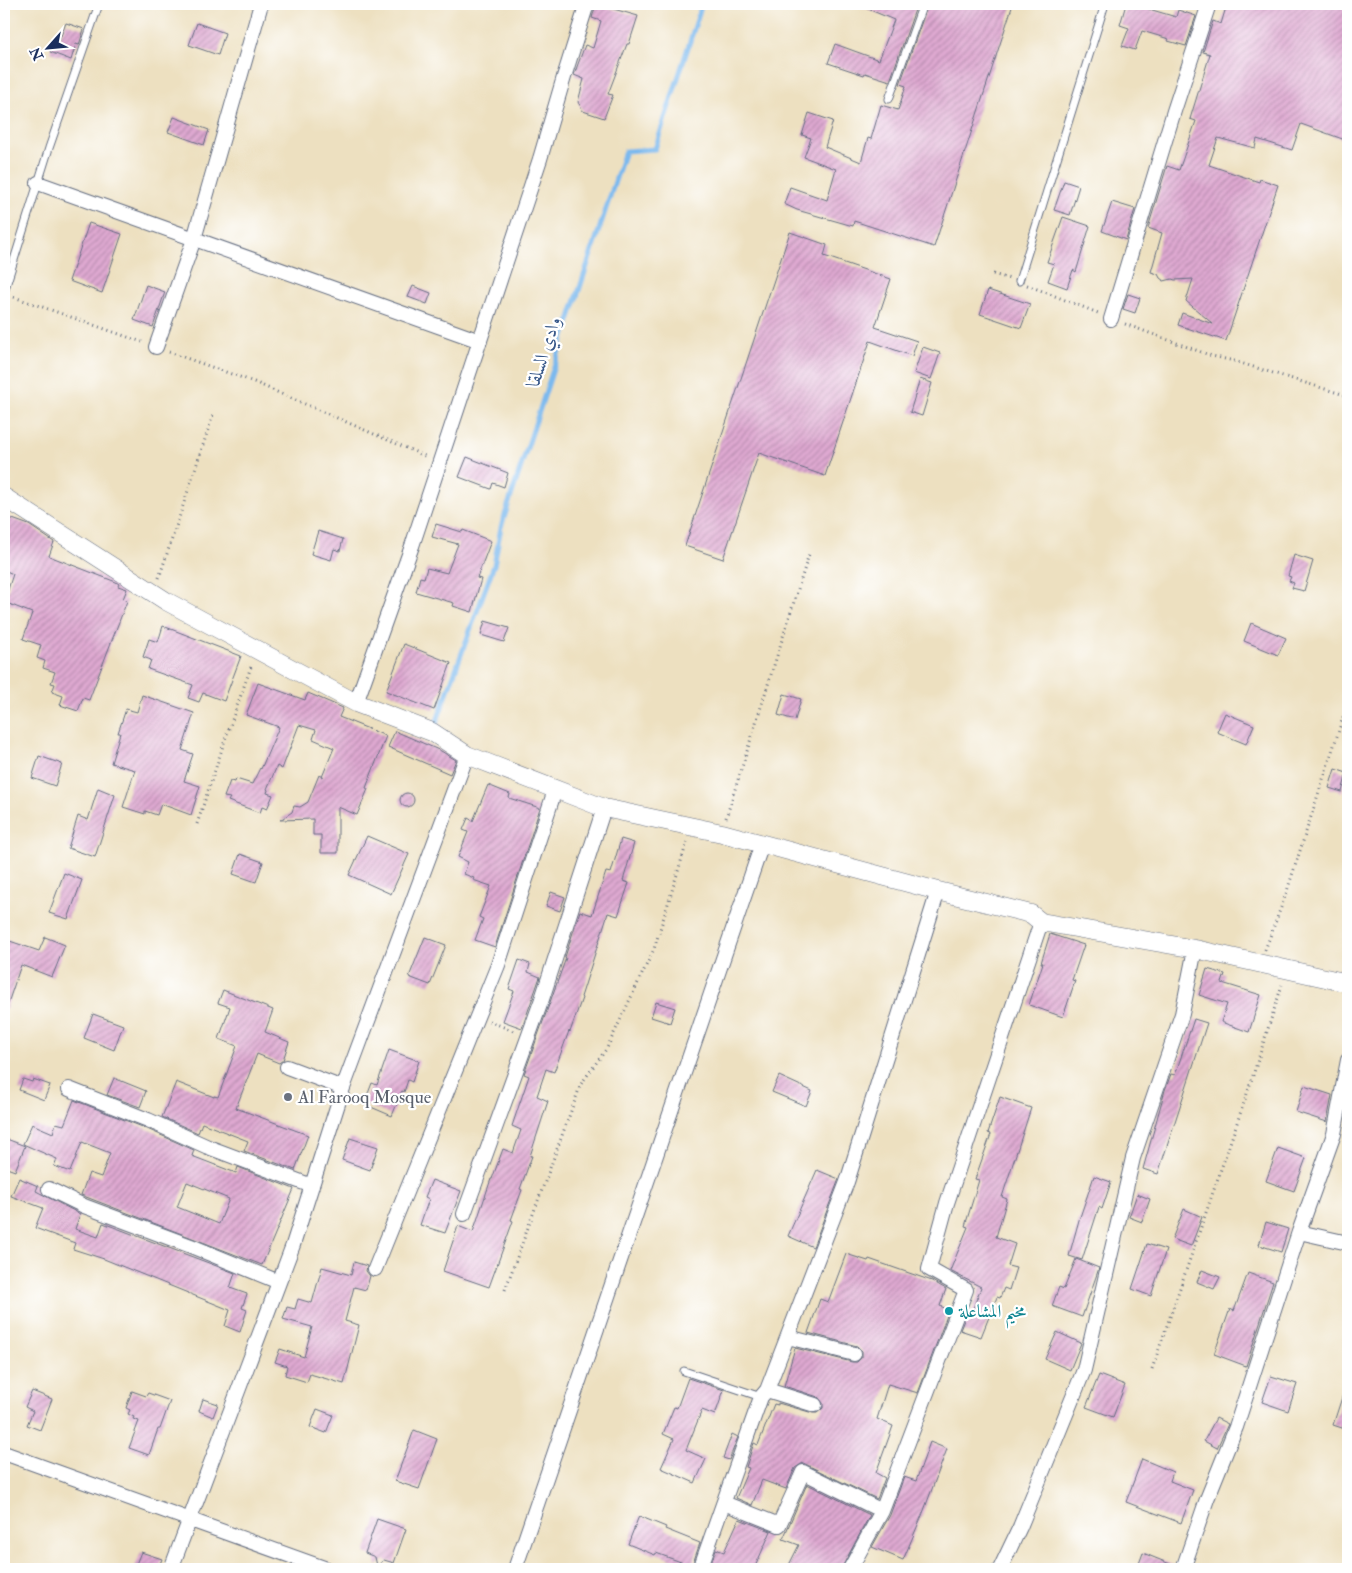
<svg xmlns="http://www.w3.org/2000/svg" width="1352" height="1573" viewBox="0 0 1352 1573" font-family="'IM FELL Double Pica',Amiri,serif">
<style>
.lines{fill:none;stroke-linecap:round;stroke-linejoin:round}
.stream{stroke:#7bb9ee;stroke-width:5}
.building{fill:url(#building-hatch);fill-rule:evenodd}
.service-casing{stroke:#646d80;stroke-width:9}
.minor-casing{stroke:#646d80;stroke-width:16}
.tertiary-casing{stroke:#646d80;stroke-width:19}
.path{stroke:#646d80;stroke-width:3;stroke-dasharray:1 4;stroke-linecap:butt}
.service{stroke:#fff;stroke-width:7}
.minor{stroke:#fff;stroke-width:14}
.tertiary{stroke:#fff;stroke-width:18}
.worship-dot{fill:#6b7280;stroke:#fff;stroke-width:2}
.culture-dot{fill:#0f9aa8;stroke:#fff;stroke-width:2}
.labels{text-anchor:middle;stroke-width:4.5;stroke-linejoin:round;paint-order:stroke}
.worship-label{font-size:18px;fill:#5b616d;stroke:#fff;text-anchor:start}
.culture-label{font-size:18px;fill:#0d838f;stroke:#fff;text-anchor:start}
.water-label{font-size:19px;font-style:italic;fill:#385889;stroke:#fff}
</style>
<defs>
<pattern id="building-hatch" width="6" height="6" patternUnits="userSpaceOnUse" patternTransform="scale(1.25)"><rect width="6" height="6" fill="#dfa9d1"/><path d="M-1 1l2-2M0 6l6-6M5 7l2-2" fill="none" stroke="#b48aad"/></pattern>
</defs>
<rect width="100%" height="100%" fill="#fff"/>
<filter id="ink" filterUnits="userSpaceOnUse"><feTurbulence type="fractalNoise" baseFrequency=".02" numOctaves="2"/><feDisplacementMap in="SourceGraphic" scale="10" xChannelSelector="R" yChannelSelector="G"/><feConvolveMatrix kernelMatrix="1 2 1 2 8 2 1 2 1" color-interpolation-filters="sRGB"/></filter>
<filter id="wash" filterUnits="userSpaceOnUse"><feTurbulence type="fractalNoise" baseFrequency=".0096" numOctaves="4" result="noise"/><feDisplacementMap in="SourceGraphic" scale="20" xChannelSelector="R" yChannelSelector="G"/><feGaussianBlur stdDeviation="1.12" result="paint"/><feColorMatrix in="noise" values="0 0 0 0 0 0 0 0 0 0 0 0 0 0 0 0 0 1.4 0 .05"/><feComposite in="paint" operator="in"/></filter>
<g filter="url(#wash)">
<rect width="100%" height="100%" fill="#ede0c0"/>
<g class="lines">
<!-- stream -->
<path class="stream" d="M434 729 494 565 501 527 625 151 655 149 702 4"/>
</g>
<g id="blocks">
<!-- building -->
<path class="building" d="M596 4 638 16 629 44H627L608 94 613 95 604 118 583 111 578 102 584 79 574 75 585 45 593 48 601 21 592 18Z
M856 4H917L890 81 865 73 864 75 828 63 835 44 879 60 894 20Z
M928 4H1013L934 247 854 221 853 226 797 210 784 204 790 187 827 200 836 169 804 157 811 138 802 135 809 113 833 121 825 147 861 162 868 138 871 139 881 105 898 110 906 86 900 84Z
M1126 4H1132L1176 17 1178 10 1196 16 1186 46 1168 41 1169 39 1142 31 1135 50 1122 46 1129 28 1120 25Z
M1227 4H1348V141L1301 124 1292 150 1257 139 1255 148 1218 138 1209 165 1259 182 1260 179 1278 185 1226 341 1178 325 1182 313 1213 324 1186 301 1193 279 1175 280 1172 279 1164 281 1160 278 1158 274 1151 272 1162 233 1148 228 1167 166 1179 170 1196 121 1190 119 1210 54 1203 52 1213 21 1221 24Z
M66 23 84 29 79 45 76 44 71 60 50 52 54 39 59 41Z
M197 23 225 33 218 55 189 45Z
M174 117 209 130 204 145 168 132Z
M1064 181 1079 186 1070 215 1054 210Z
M1112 202 1135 209 1126 240 1102 231Z
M1063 217 1090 226 1076 272 1073 270 1067 288 1048 281 1054 264 1047 262Z
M89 223 122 234 102 293 69 281Z
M790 232 827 245 824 256 891 279 875 327 917 341 912 356 870 341 825 476 759 453 723 559 685 546Z
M146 285 165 292 153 327 134 320Z
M413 286 431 293 427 304 408 297Z
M988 290 1030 304 1021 328 980 314Z
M1128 294 1140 298 1135 313 1123 309Z
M923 347 940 353 931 379 914 373Z
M920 379 932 383 922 416 910 412Z
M467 457 508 473 504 487 493 483 491 489 459 477Z
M7 517 29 525 54 542 49 556 116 582 119 584 118 586 127 589 123 599 127 601 89 700 83 698 78 711 60 705 63 696 52 692 55 684 51 683 55 672 43 668 45 661 37 658 41 645 23 639 32 613 4 602 13 574 4 570V525Z
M436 524 462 532 463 530 491 541 477 578 481 579 472 612 453 606 454 603 416 592 420 577 424 578 427 568 447 573 458 544 432 537Z
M318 531 343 539 340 551 334 549 331 560 311 554Z
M1294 555 1313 561 1304 591 1292 588 1294 583 1289 581 1291 577 1288 576Z
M485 621 509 628 504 642 481 635Z
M1251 623 1286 638 1278 655 1244 641Z
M163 626 241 656 224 701 203 693 199 702 188 698 193 685 148 669 151 660 143 657 149 639 158 642Z
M404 644 451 663 434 710 386 691Z
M258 683 305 700 308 693 343 708 339 717 386 736 366 788 368 789 357 815 338 807V853H321V835H313V819L280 820 292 812 294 806 300 807 308 802 319 775 322 777 334 748 313 739 316 730 299 725 282 769 277 766 267 789 268 790 267 793 273 795 267 809 262 807 260 813 228 801 230 798 224 797 230 781 235 782 236 779 252 784 260 768 261 769 279 727 246 715Z
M784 694 801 699 795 720 778 715Z
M142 695 194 713 182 750 193 754 184 781 200 786 191 815 161 804 157 815 145 811V814L123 807 135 770 111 763 120 733H118L126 709 137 712Z
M1225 713 1254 725 1246 744 1217 732Z
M395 731 441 751 456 760 450 774 388 747Z
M39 756 62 764 55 786 32 778Z
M1335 769 1347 773 1342 792 1329 788Z
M488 785 510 794 509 798 540 808 495 947 475 940 483 919 479 917 491 886 473 880 474 878 464 874 468 862 458 857 468 832 463 830 468 818 473 821Z
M98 788 115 795 95 857 68 848 78 816 88 820Z
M400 800a7 7 0 1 1 14 0a7 7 0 1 1-14 0Z
M367 836 409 854 391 894 349 875Z
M621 839 634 843 623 881 629 883 618 916 608 913 581 997 582 998 570 1032 569 1031 554 1072 546 1069 537 1096 548 1101 530 1156H532L520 1189 522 1190 511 1220 513 1221 489 1287 443 1271 458 1226 473 1232 491 1179H492L503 1149 513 1153 521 1130 512 1126 529 1076 524 1074 566 958 565 957 580 911 592 915 606 872 611 873Z
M240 854 263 862 256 882 233 874Z
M64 873 82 880 68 919 49 913Z
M551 892 565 897 560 911 546 906Z
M1050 934 1084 945 1072 980 1075 981 1063 1017 1029 1005 1043 963H1041Z
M45 937 65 945 52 977 21 965 6 1009 4 1008V939L39 951Z
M425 937 446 945 430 985 409 977Z
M519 960 530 964 528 972 540 977 522 1028 503 1021 514 991 509 989Z
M1207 969 1225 974 1222 983 1261 995 1249 1032 1221 1022 1227 1004 1199 995Z
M223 990 273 1010 265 1032 289 1042 283 1060 279 1063 257 1054 236 1108 308 1135 295 1170 244 1151 248 1141 202 1123 198 1133 162 1117 176 1082 214 1097V1096L218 1097 237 1046 219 1039 230 1007 218 1003Z
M656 1002 675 1008 670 1023 651 1017Z
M93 1014 123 1025 114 1050 84 1038Z
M1194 1019 1207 1023 1158 1174 1143 1169 1165 1090 1171 1074 1175 1075Z
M389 1050 419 1061 412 1082 408 1080 404 1092 402 1091 392 1116 364 1104 372 1083 377 1085Z
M779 1076 812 1091 806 1106 772 1092Z
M114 1078 146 1091 140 1107 107 1095Z
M23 1079 32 1082 33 1079 50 1085 44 1100 19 1090Z
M1304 1086 1332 1095 1327 1122 1296 1112Z
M1000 1097 1031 1108 1002 1197 1007 1199 996 1237 1015 1244 1008 1266 1016 1268 1009 1290 1004 1288 1000 1298 997 1297 981 1337 960 1330 966 1315 970 1317 981 1287 950 1271 968 1227 965 1226 979 1180 975 1179 991 1134 988 1133Z
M74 1100 145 1128 194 1150 192 1156 236 1173 238 1167 294 1189 262 1265 81 1195 89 1173 101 1177 110 1153 82 1142 70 1172 54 1166 57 1159 23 1144 32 1124 53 1133 56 1123 64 1125ZM187 1182 229 1199 219 1224 177 1207Z
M4 1138 25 1146 15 1171 4 1167Z
M350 1138 378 1147 370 1170 342 1160Z
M1278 1148 1306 1158 1294 1191 1266 1181Z
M817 1170 839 1179 813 1247 788 1236Z
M1094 1176 1111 1182 1102 1209 1099 1207 1082 1260 1069 1256 1079 1220Z
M19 1178 38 1186 36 1191 80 1214 75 1229 98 1237 103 1223 235 1273 230 1288 247 1294 242 1308 247 1310 240 1332 225 1326 230 1310 104 1259 73 1249 75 1243 35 1228 43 1208 11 1196Z
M432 1180 461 1191 445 1233 420 1225 429 1199 425 1197Z
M1137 1194 1150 1199 1142 1222 1129 1217Z
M1184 1209 1202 1217 1191 1246 1172 1239Z
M1266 1222 1288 1229 1281 1252 1259 1245Z
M1147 1244 1166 1250 1151 1296 1132 1289Z
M846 1254 868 1261 869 1259 932 1281 946 1289 940 1306 949 1310 918 1393 888 1384 877 1419 893 1426 876 1473 885 1478 877 1499 803 1463 795 1468 786 1489 762 1480 752 1505 736 1498 749 1468 746 1467 754 1443 758 1445 774 1404 778 1405V1403L813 1413H817L823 1408V1403L818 1397 784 1386 795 1348 852 1362H857L862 1357V1351L857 1346 808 1333 820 1299 828 1302Z
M1076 1259 1099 1268 1082 1317 1052 1306 1059 1287 1064 1289Z
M354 1262 367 1266 366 1271 370 1276 366 1290 354 1287 345 1321 359 1325 344 1384 310 1374 307 1382 285 1375 287 1366 275 1362 280 1349 304 1357 312 1327 283 1319 287 1307 295 1309 298 1299 312 1303 322 1267 351 1275Z
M1202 1270 1220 1277 1214 1289 1197 1282Z
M1248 1273 1273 1282 1246 1366 1214 1354 1230 1309 1234 1311Z
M1057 1332 1081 1343 1070 1370 1045 1359Z
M1099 1375 1125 1385 1113 1417 1086 1407Z
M1271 1376 1297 1384 1288 1411 1262 1402Z
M688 1378 724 1390 715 1415 702 1410 686 1450 706 1459 695 1483 661 1468 674 1439 663 1434 674 1407 677 1408Z
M1346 1385 1348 1386V1430L1333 1425Z
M32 1391 52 1399 40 1430 27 1425 33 1411 25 1407Z
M132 1391 146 1396 148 1393 170 1401 160 1429H158L149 1455 129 1448 139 1421 133 1419 134 1417 128 1414 130 1410 126 1408Z
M203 1399 218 1404 213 1417 199 1411Z
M317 1409 333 1415 326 1433 310 1427Z
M1216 1418 1228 1424 1217 1448 1204 1441Z
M414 1430 437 1439 419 1489 395 1481Z
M732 1434 738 1437 729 1460 723 1458Z
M930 1442 947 1449 923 1513 903 1560 872 1547 890 1515 904 1477 916 1481Z
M1142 1459 1173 1472 1170 1481 1193 1490 1181 1523 1126 1502Z
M807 1484 870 1515 841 1569H787L799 1545 783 1539Z
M639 1516 666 1527 665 1529 700 1543 692 1566 656 1553 655 1555 628 1544Z
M377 1519 406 1529 394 1563 384 1560 377 1566 375 1557 365 1553Z
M739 1519 771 1531 754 1569H709L716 1549 724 1552Z
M141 1552 162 1559 158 1569H134Z
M1143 1553 1175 1566 1174 1569H1137Z"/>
</g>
</g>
<g filter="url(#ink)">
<use href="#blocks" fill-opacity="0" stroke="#646d80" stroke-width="1"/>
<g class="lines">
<defs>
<path id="service" d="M889 99 923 4
M1019 281 1105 4
M4 292 49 148 99 4
M684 1371 761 1397"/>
<path id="minor" d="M38 183 480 341
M1111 319 1174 111 1209 4
M156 347 194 239 261 4
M356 703 412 546 540 159 564 77 587 4
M287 1067 343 1088
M69 1089 148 1120 208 1147 312 1186
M49 1189 84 1206 191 1246 279 1282
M464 1214 542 999 604 808
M1299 1232 1348 1243
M375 1269 498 965 555 790
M788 1337 854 1354
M767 1390 815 1405
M4 1453 327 1569
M724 1503 779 1525 803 1472 882 1511
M171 1569 293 1245 343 1088 467 755
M515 1569 762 844
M700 1569 761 1397 767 1390 847 1182 938 891
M850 1569 882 1511 966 1290 929 1269 947 1203 1041 922
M1000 1569 1020 1527 1084 1370 1133 1158 1182 1014 1195 949
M1183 1569 1207 1499 1236 1427 1299 1232 1334 1134 1348 1060"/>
<path id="tertiary" d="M4 497 166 601 356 703 432 732 467 755 604 808 722 833 938 891 1031 914 1041 922 1195 949 1348 983"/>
</defs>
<!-- service casing -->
<use href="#service" class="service-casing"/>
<!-- minor casing -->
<use href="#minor" class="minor-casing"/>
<!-- tertiary casing -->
<use href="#tertiary" class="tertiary-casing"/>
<!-- path -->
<path class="path" d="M993 274 1010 279
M1027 285 1098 313
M14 297 142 342
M1125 324 1212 356 1234 361 1348 396
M169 352 254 382 427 457
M159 578 214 412
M726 818 810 551
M197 824 227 734 252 664
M1265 950 1286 894 1348 702
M489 1021 516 1032
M505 1290 581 1084 607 1048 654 949 687 842
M1152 1369 1248 1091 1282 985"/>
<!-- service -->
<use href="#service" class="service"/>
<!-- minor -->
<use href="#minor" class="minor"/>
<!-- tertiary -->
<use href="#tertiary" class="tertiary"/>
</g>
</g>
<!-- markers -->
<circle class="worship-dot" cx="288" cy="1097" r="5"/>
<circle class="culture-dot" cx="949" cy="1311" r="5"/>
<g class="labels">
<!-- worship labels -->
<g class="worship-label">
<text x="298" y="1103">Al Farooq Mosque</text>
</g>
<!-- culture labels -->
<g class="culture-label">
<text x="959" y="1317">مخيم المشاعلة</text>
</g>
<!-- water labels -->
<g class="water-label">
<text transform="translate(543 351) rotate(-72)" y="7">وادي السلقا</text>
</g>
</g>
<!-- margin -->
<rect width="1352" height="1573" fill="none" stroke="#fff" stroke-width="20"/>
<!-- north arrow -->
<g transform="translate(48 48) rotate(243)" stroke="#ffffff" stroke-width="4" paint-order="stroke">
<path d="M0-4L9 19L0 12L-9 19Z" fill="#1b2f5e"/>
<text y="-8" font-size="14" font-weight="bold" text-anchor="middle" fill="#1b2f5e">N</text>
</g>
</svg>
